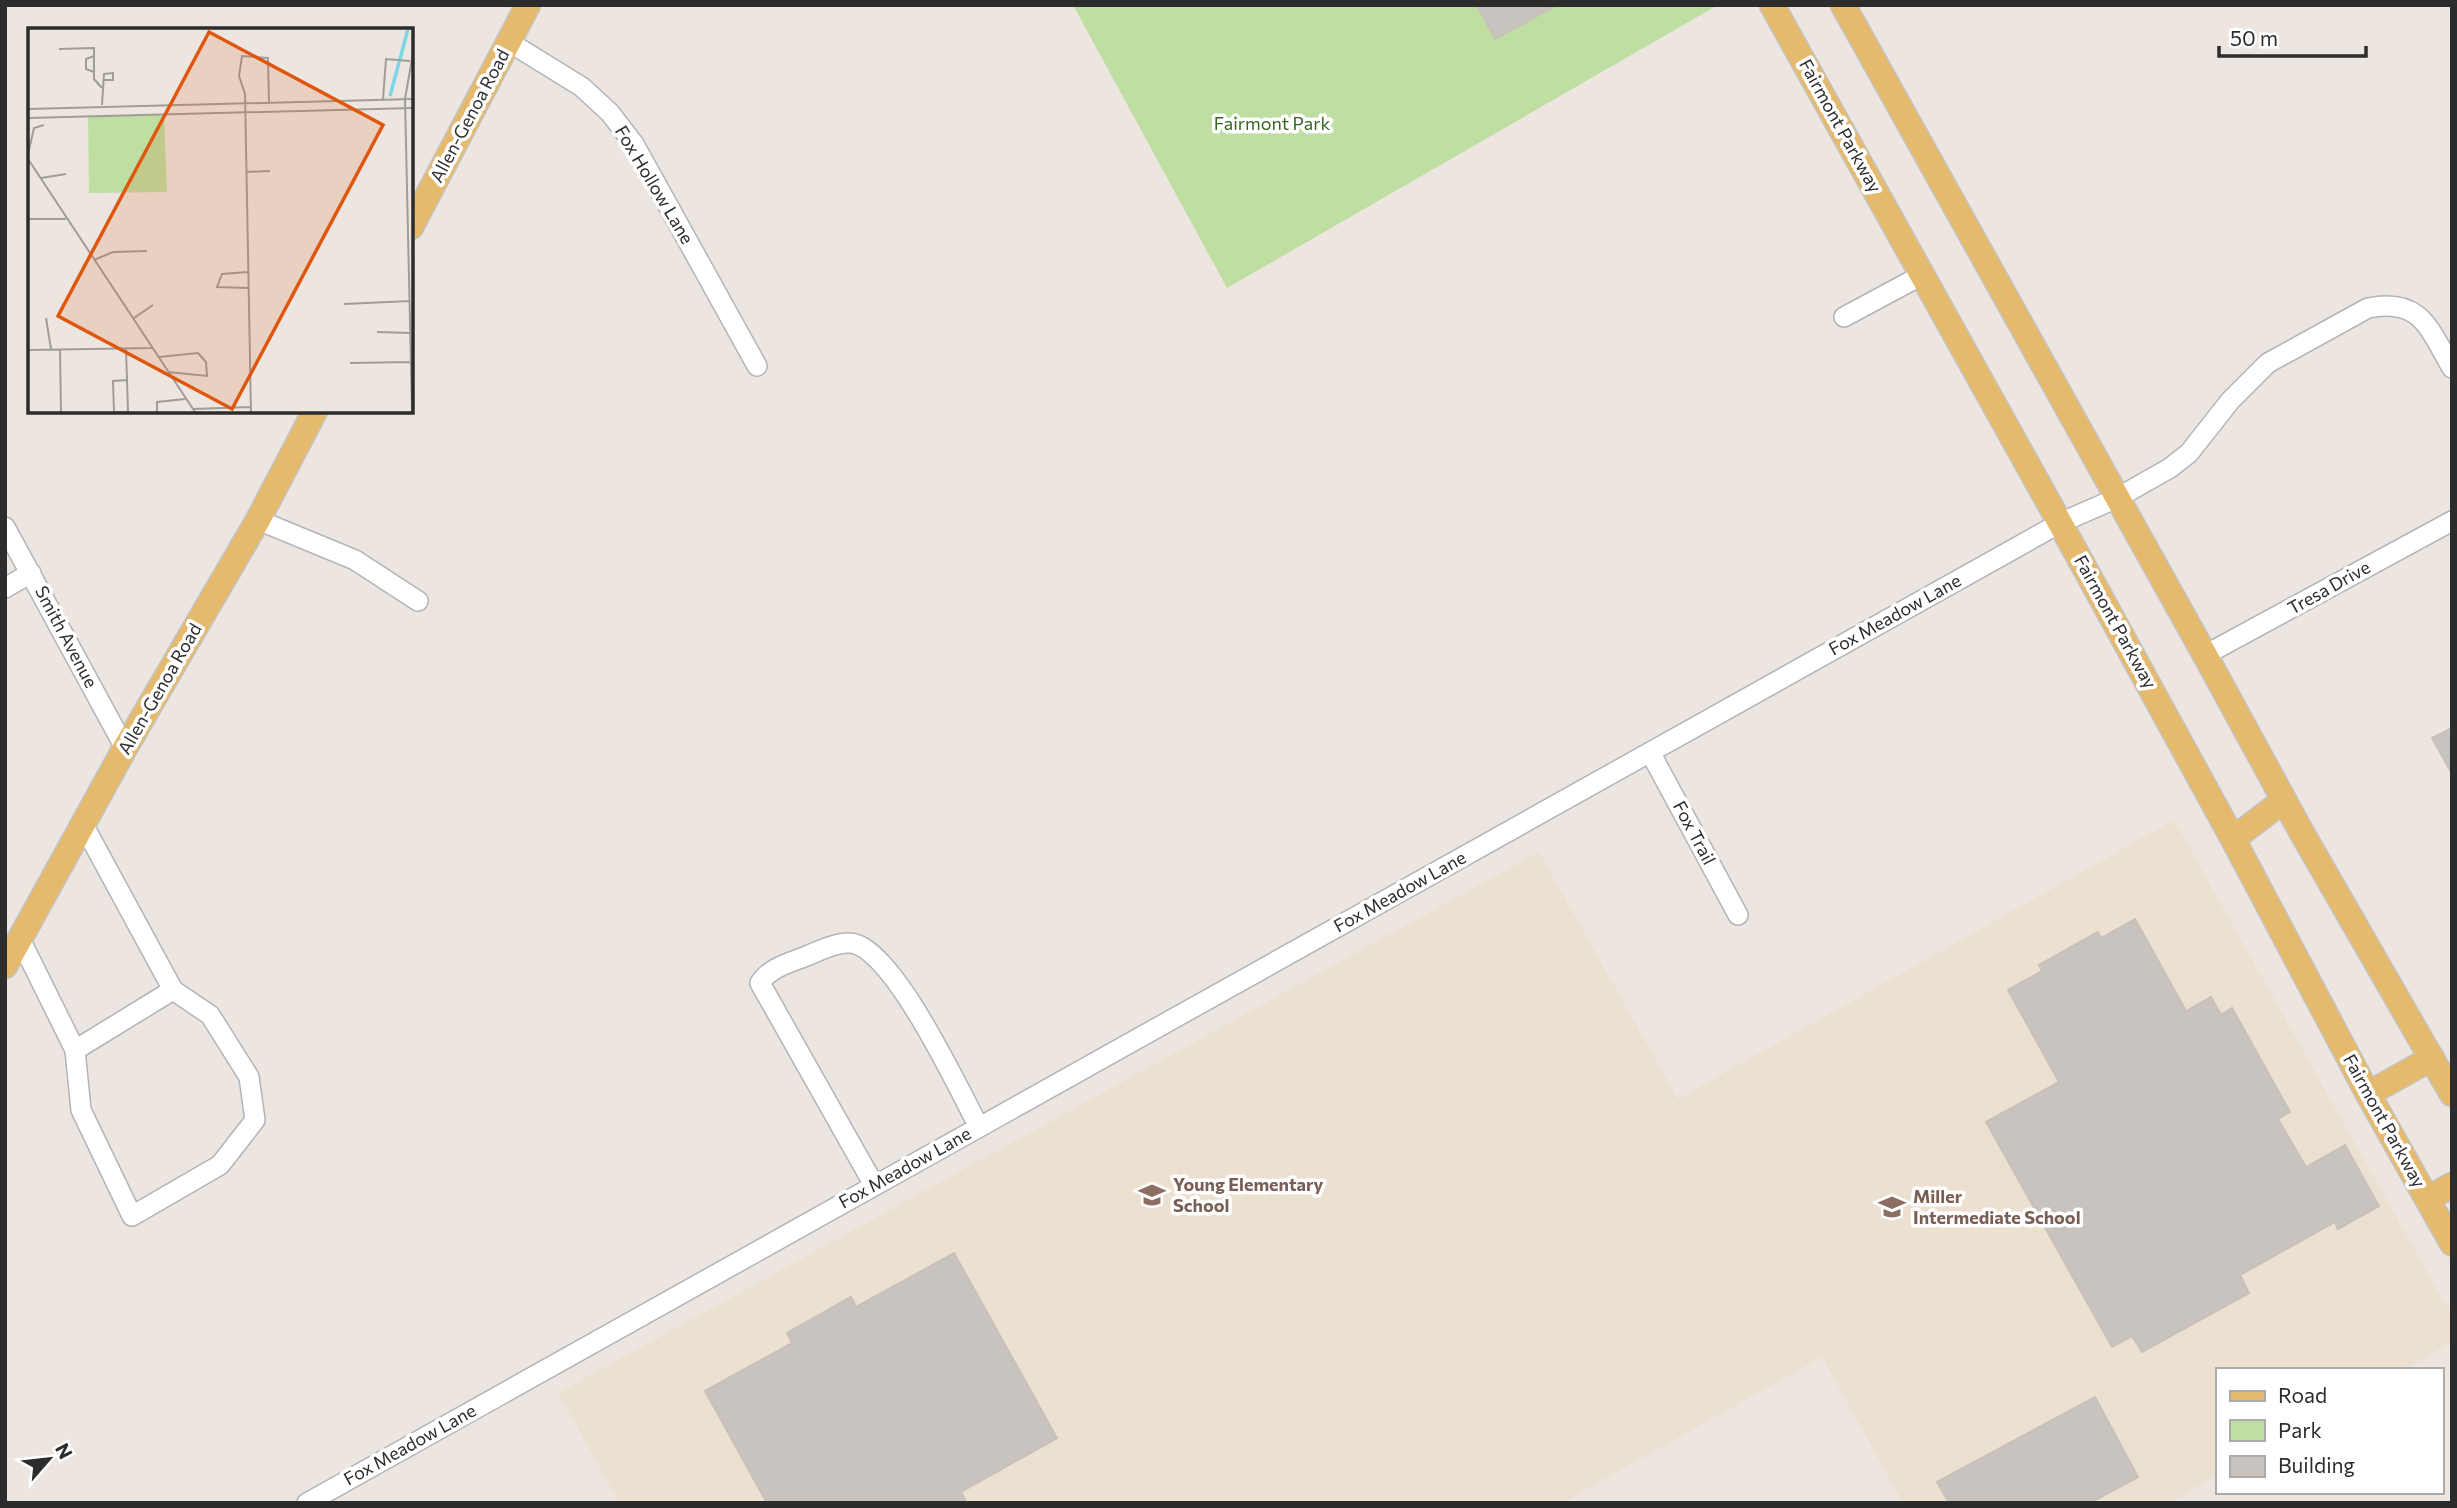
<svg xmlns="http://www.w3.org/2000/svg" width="2457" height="1508" viewBox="0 0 2457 1508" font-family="Commissioner,sans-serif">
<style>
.education{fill:#ece0d1}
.green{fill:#bedea2}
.building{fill:#c8c3bf;stroke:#c8c1ba;stroke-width:2}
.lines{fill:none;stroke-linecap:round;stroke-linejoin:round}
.minor-casing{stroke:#b0b4bb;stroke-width:22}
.major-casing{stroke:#c4c4c4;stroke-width:27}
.minor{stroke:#fff;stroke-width:19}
.major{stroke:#e5ba6d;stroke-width:24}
.labels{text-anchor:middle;stroke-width:7;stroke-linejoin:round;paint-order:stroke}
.street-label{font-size:18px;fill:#2c2c2c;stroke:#fff}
.park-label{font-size:18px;fill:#386422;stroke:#fff}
.education-label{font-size:18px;font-weight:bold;fill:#785e54;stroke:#fff;text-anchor:start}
.inset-river{fill:none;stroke:#7dd6e5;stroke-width:3.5}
.inset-road{fill:none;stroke:#a09c98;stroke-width:2}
.view{fill:#df570e;fill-opacity:0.15;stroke:#df570e;stroke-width:3.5}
.inset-edge{fill:none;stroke:#2c2c2c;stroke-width:3.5}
</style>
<rect width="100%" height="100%" fill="#ede6e0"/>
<!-- education -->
<path class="education" d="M2174 820 2452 1316V1342L2404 1370H2217V1475L2169 1503H1903L1822 1357 1562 1503H619L558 1393 1539 852 1678 1099Z"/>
<!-- green -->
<path class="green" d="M1073 5H1718L1227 288Z"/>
<!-- building -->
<path class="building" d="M1477 5H1557L1495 39Z
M2452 728V774L2432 738Z
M2135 919 2186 1011 2211 997 2221 1015 2232 1008 2290 1112 2278 1119 2306 1167 2345 1145 2379 1206 2338 1229 2335 1222 2240 1275 2249 1293 2142 1352 2132 1336 2112 1347 1986 1122 2059 1082 2008 990 2042 971 2039 965 2098 932 2101 938Z
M954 1253 1057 1438 961 1492 967 1503H767L705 1391 792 1343 787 1333 851 1297 856 1307Z
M2095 1397 2138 1477 2090 1503H1949L1937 1482Z"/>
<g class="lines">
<defs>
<path id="minor" d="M509 42 582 87 610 113 634 144 757 366
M1844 317 1922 275
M258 520 355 560 418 601
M5 527 125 748
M5 588 31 573
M2205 655 2452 521
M1650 752 1738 915
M20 939 75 1050 81 1110 132 1216 220 1165 255 1120 249 1077 210 1015 173 990 84 826
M75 1050 173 990
M874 1185 760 983C770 967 792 962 809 955 820 950 839 942 850 943 892 945 959 1090 979 1127
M307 1503 2060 523 2117 498 2170 468 2189 453 2230 401 2268 363 2368 308C2421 297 2429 329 2452 368"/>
<path id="major" d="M1772 5 2060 523 2233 839 2368 1094 2452 1243
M1843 5 2205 655 2302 833 2452 1094
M411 227 528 5
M2233 839 2284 800
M5 966 125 748 258 520 315 411
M2368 1094 2432 1058
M2427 1199 2452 1185"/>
</defs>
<!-- minor casing -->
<use href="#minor" class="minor-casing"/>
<!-- major casing -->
<use href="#major" class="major-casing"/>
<!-- minor -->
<use href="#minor" class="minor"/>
<!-- major -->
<use href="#major" class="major"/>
</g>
<!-- icons -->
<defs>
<symbol id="school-bare" viewBox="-9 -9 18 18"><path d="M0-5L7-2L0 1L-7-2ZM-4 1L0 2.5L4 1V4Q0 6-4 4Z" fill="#8d6e63" stroke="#fff" stroke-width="2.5" paint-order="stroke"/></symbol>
</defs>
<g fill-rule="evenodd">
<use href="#school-bare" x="1133" y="1176" width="38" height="38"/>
<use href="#school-bare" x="1873" y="1188" width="38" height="38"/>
</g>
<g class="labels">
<!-- street labels -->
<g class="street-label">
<text transform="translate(470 116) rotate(-62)" y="6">Allen-Genoa Road</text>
<text transform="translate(1840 126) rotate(61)" y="6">Fairmont Parkway</text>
<text transform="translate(654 185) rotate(59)" y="6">Fox Hollow Lane</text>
<text transform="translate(2329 588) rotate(-29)" y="6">Tresa Drive</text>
<text transform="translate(1895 615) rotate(-29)" y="6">Fox Meadow Lane</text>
<text transform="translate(2115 622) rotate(61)" y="6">Fairmont Parkway</text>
<text transform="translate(66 637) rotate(62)" y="6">Smith Avenue</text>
<text transform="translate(160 689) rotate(-60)" y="6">Allen-Genoa Road</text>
<text transform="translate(1694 833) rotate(62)" y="6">Fox Trail</text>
<text transform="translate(1400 892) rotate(-29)" y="6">Fox Meadow Lane</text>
<text transform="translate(2384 1121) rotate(61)" y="6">Fairmont Parkway</text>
<text transform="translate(905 1168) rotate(-29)" y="6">Fox Meadow Lane</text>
<text transform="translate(410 1445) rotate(-29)" y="6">Fox Meadow Lane</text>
</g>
<!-- park labels -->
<g class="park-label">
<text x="1272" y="130">Fairmont Park</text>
</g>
<!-- education labels -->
<g class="education-label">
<text x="1173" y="1191">Young Elementary<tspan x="1173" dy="21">School</tspan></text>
<text x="1913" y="1203">Miller<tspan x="1913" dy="21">Intermediate School</tspan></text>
</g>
</g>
<!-- overview -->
<g transform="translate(28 28)">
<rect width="385" height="385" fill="#ede6e0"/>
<path d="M136 86 139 164 61 165 60 88Z" fill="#bedea2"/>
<path class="inset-river" d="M362 68 380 1"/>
<path class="inset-road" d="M31 21 66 20V51L74 60M66 28 58 31V41L66 44M355 71 358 31 382 33M74 77 76 46 85 45V52H75M0 81 385 71M0 90 385 80M0 126 6 100 16 97M0 131 167 384M218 144 242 143M13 150 38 146M0 191H38M66 232 85 224 119 223M220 244 194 246 189 259 221 260M316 276 382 273M18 290 23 321M106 290 125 277M349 304 383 305M98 320 99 352M0 322 124 320M32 322 33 384M131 329 170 325 178 334 179 348 140 344M322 335 382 334M99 352 100 384H86L85 353ZM165 381 223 379M129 384V374L157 371M223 384 217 66 211 48 214 28 240 30 241 74M384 384 377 71 385 25"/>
<path class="view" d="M181 4 355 97 204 381 30 288Z"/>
<rect width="385" height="385" class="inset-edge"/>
</g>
<!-- border -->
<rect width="2457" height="1508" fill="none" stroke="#2c2c2c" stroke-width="14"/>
<!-- legend -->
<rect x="2216" y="1368" width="228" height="126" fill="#ffffff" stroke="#ababab" stroke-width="2"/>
<rect x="2230" y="1391" width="35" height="10" fill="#e5ba6d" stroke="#ababab" stroke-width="2"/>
<text x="2278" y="1403" font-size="21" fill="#2c2c2c">Road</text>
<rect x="2230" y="1420" width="35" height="21" fill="#bedea2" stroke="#ababab" stroke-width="2"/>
<text x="2278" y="1438" font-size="21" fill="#2c2c2c">Park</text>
<rect x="2230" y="1456" width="35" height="21" fill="#c8c3bf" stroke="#ababab" stroke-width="2"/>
<text x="2278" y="1473" font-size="21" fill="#2c2c2c">Building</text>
<!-- north arrow -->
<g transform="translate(49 1459) rotate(62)" stroke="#ffffff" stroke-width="5" paint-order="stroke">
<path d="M0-5L12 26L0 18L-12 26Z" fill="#2c2c2c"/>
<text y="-10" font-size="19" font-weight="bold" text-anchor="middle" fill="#2c2c2c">N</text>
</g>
<!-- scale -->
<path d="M2219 46v10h147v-10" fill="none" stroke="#2c2c2c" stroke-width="3.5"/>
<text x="2230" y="46" font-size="21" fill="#2c2c2c" stroke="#ffffff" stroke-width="5" paint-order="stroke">50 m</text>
</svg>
